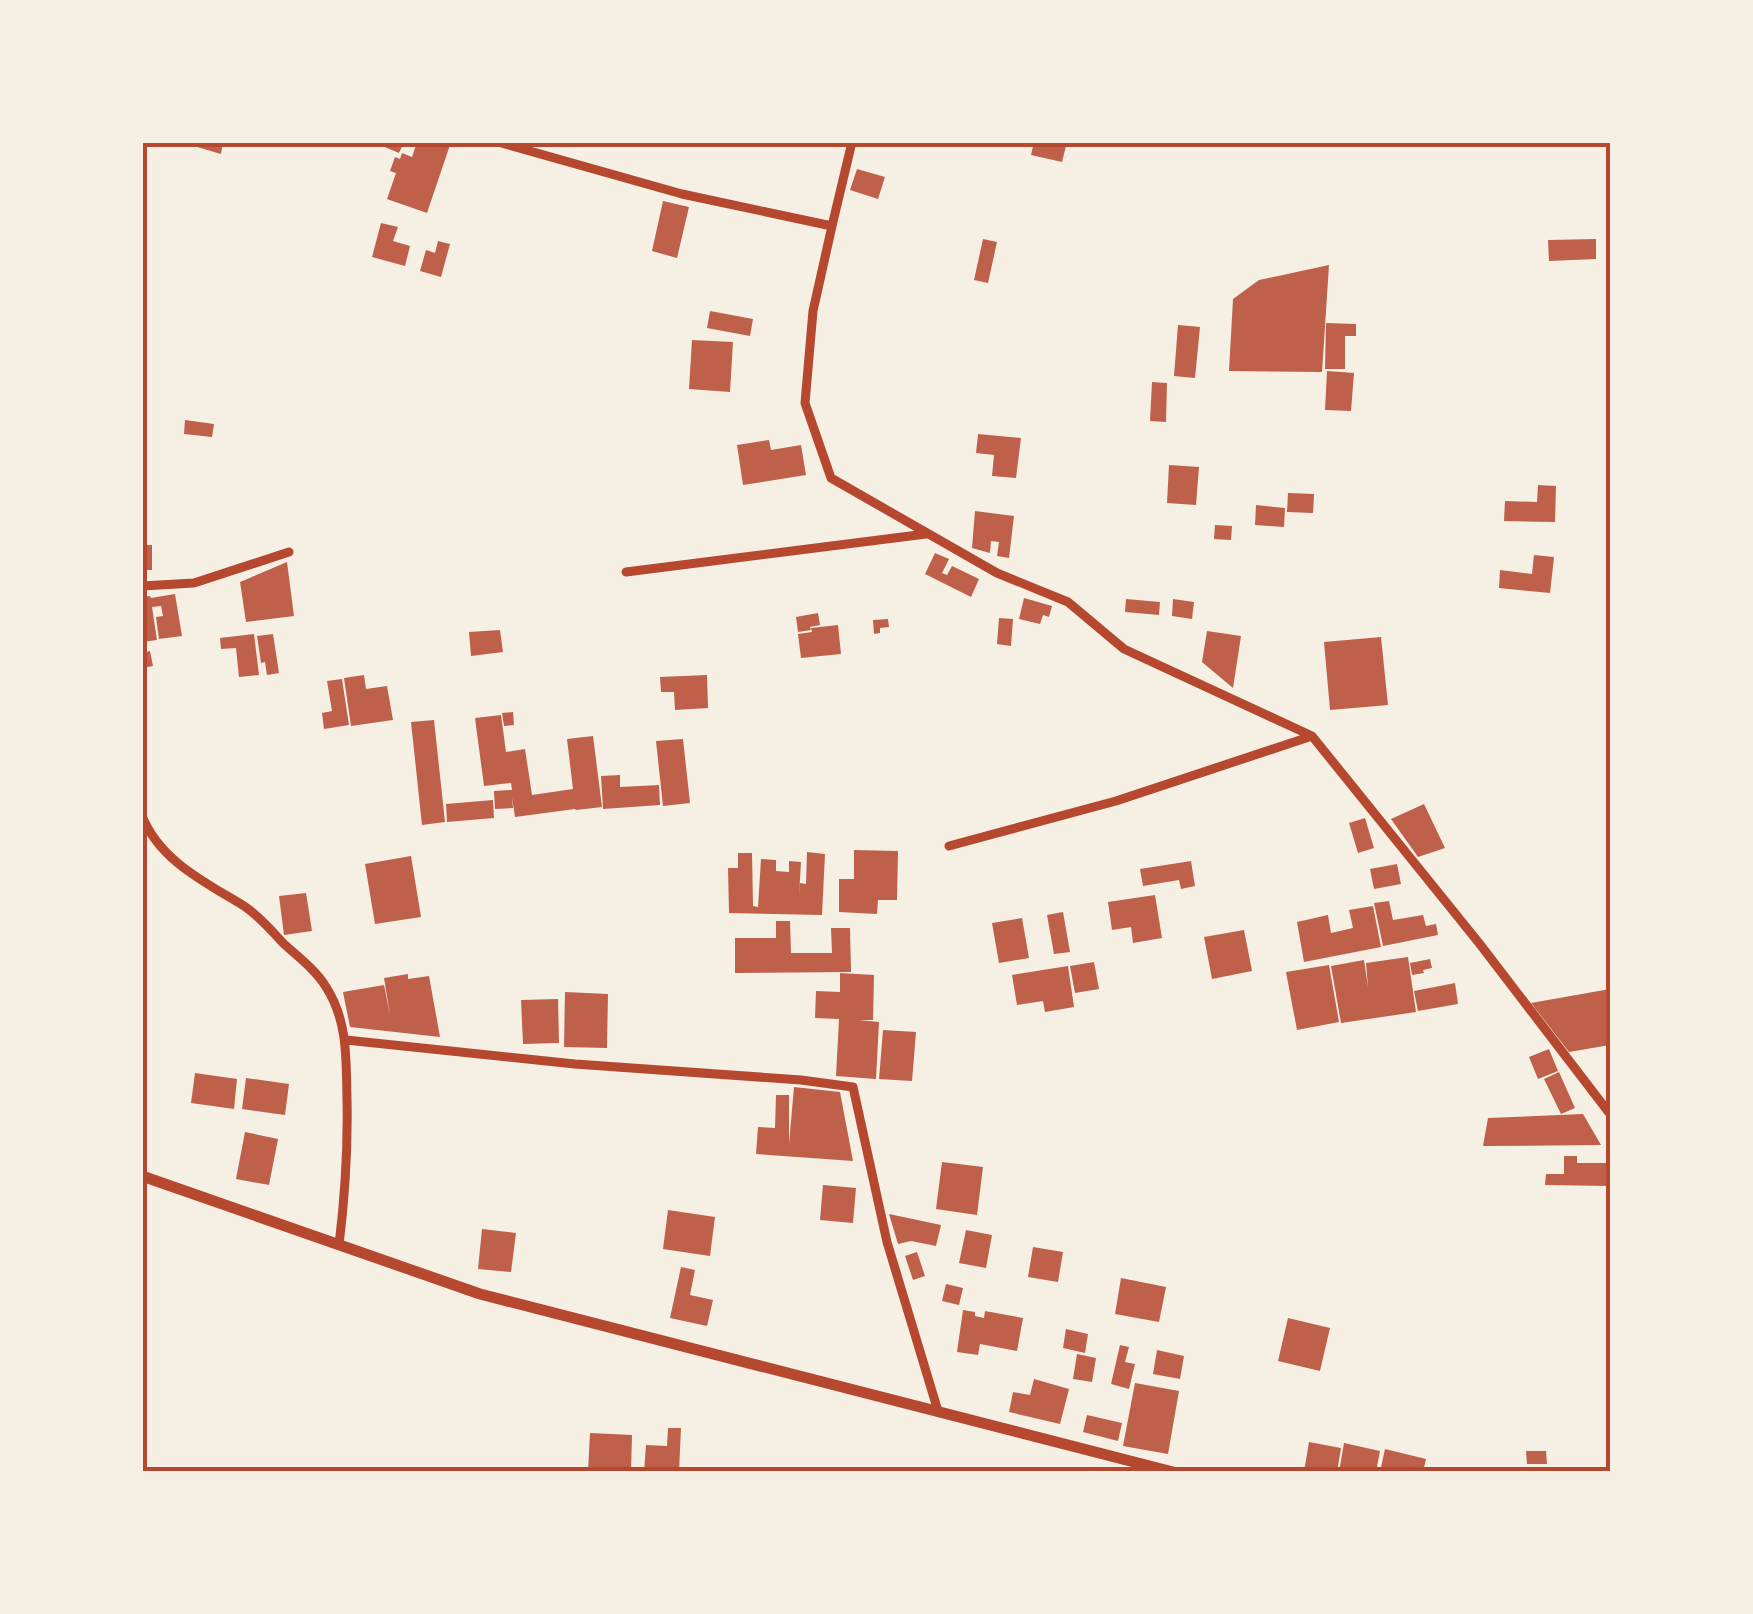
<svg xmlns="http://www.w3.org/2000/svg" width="1753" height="1614" viewBox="0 0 1753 1614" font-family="Raleway,sans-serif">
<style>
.building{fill:#bf614a}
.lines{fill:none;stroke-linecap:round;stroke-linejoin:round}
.minor{stroke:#b5482f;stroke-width:9}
.tertiary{stroke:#b5482f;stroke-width:11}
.neatline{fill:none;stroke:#b5482f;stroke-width:4}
</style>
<rect width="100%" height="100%" fill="#f6efe4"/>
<!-- building -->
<path class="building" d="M180 142H223L221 154Z
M373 142H404L399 153Z
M417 142H451L427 213 387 199 396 173 390 171 395 157 400 159 402 153 412 157Z
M1034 142H1067L1062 162 1031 155Z
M857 169 885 177 878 199 850 190Z
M663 201 689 207 677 258 652 251Z
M381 223 398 227 393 241 410 246 405 266 372 257Z
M983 239 997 242 988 283 974 280Z
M1596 239V259L1549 261 1548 240Z
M438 241 450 244 441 277 420 271 426 250 435 253Z
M1329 265 1322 372 1229 371 1233 299 1259 280Z
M710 311 753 319 750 336 707 328Z
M1326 323 1356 324V336H1345V369H1325Z
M1178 325 1200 327 1195 378 1174 376Z
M692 340 733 342 730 392 689 389Z
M1327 371 1354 373 1351 411 1325 410Z
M1152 382 1167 383 1166 422 1150 421Z
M185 420 214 424 212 437 184 434Z
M978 434 1021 438 1016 478 992 476 994 455 976 453Z
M769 440 771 450 801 445 806 475 743 485 737 445Z
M1169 465 1199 467 1196 505 1167 503Z
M1538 485 1556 486 1555 522 1504 521 1505 501 1537 502Z
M1288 493 1314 494 1313 513 1287 512Z
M1256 505 1285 508 1284 527 1255 525Z
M975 511 1014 516 1009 558 997 556 999 542 991 541 990 553 972 548Z
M1215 525 1232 526 1231 540 1214 539Z
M142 545H152V570H142Z
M935 553 949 559 942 573 947 575 952 566 979 579 971 597 925 574Z
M1534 555 1554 557 1550 593 1499 588 1500 570 1532 574Z
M287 562 294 616 246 622 240 582Z
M175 594 182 636 159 639 156 617 163 616 161 606 152 607 157 640 142 642V597L150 596 151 598Z
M1024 598 1052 606 1049 617 1043 615 1040 624 1019 619Z
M1126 599 1160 602 1159 615 1125 612Z
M1173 599 1194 602 1192 619 1172 616Z
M818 613 820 625 810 627 811 630 798 632 796 617Z
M999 618 1013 619 1011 646 997 644Z
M888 619 889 627 880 628V633L874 634 873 620Z
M838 625 841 654 801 658 798 634 812 632 811 628Z
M500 630 503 652 471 656 469 632Z
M1207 631 1241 636 1233 688 1202 662Z
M254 634 259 675 239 677 236 648 221 649 220 638Z
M273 634 279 673 267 675 265 662 261 663 257 636Z
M1381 637 1388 705 1330 710 1324 642Z
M150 651 153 666 142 668V653Z
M364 675 366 689 387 686 393 720 351 726 344 678Z
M707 675 708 708 675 710 674 692H661L660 677Z
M342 679 349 725 324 729 322 713 332 711 327 681Z
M513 712 514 725 504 726 502 713Z
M501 715 506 752 525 749 532 795 573 789 567 739 593 736 602 807 576 810 575 809 515 817 512 797 513 808 495 809 494 791 512 790 511 783 484 786 475 718Z
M434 720 445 822 422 825 411 722Z
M683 739 690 803 663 806 656 741Z
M620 775V787L659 785 660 805 603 809 601 776Z
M493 800 494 818 447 822 446 804Z
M1424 804 1445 848 1418 857 1391 819Z
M1365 818 1374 848 1358 853 1349 823Z
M854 850 898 851 897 900H878L877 914 839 912V879H854Z
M807 852 825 854 822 915 729 913 728 868H738V853H752L753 906 758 907 761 859 776 860V871L789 872V861L801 862 799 897 800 883 806 884Z
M411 856 421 917 375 924 365 864Z
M1191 861 1195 886 1181 889 1179 880 1143 886 1140 869Z
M1397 864 1401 884 1374 889 1370 869Z
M306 893 312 931 284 935 279 896Z
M1155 895 1162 938 1133 943 1131 927 1112 930 1108 902Z
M1389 901 1393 920 1423 915 1426 926 1436 924 1438 935 1383 946 1374 903Z
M1373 906 1381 947 1304 962 1297 922 1328 915 1331 933 1353 928 1349 910Z
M1063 912 1070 952 1054 954 1047 915Z
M1022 918 1029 958 999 963 992 923Z
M776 921H790L791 953H832L831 928H850L851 972 735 973V938H776Z
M1244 930 1252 971 1212 979 1204 937Z
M1408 957 1416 1012 1341 1023 1331 966 1364 960 1368 987 1366 963Z
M1430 959 1432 968 1423 970 1424 973 1412 975 1410 963Z
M1094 962 1099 989 1075 993 1070 966Z
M1329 965 1339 1022 1297 1030 1286 972Z
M1068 966 1074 1007 1045 1012 1043 1001 1017 1005 1012 975Z
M840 973 874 975 873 1020H859L879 1022 876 1079 836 1076 839 1019 815 1018 816 991 840 992Z
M408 974V979L429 976 440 1037 350 1027 343 992 384 985 390 1015 384 978Z
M1455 983 1458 1004 1418 1011 1414 991Z
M1610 989V1045L1569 1052 1531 1003Z
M565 992 608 994 607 1048 564 1047Z
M558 999 559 1043 523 1044 521 1000Z
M883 1030 916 1032 912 1081 879 1079Z
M1549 1049 1558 1071 1538 1079 1529 1057Z
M1559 1072 1575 1108 1561 1114 1544 1079Z
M195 1073 237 1079 234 1109 191 1103Z
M246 1078 289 1084 285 1115 242 1109Z
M794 1087 840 1092 853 1161 756 1154 758 1127 775 1128 776 1095H789V1144Z
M1583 1114 1601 1145 1483 1146 1488 1118Z
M245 1132 278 1139 269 1185 236 1179Z
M1564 1156H1577V1163H1610V1186L1545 1185 1546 1174H1564Z
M942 1162 983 1167 977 1215 936 1209Z
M823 1185 856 1188 853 1223 820 1220Z
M668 1210 715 1217 710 1256 663 1249Z
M889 1214 941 1225 936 1246 911 1241 898 1244Z
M482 1229 516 1233 511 1272 478 1269Z
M966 1230 992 1235 986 1268 959 1263Z
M1033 1247 1063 1252 1058 1282 1028 1277Z
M917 1252 925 1276 913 1280 905 1256Z
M681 1267 695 1270 690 1295 713 1300 707 1326 670 1318Z
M1121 1278 1166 1287 1159 1322 1115 1314Z
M946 1284 963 1288 959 1305 942 1301Z
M963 1310 975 1312V1316L984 1318 985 1311 1023 1318 1017 1351 980 1344 978 1355 957 1352Z
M1288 1318 1330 1328 1320 1371 1278 1361Z
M1066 1329 1088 1334 1085 1353 1063 1348Z
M1120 1345 1129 1347 1125 1362 1135 1364 1129 1389 1111 1384Z
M1157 1350 1184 1356 1180 1379 1153 1374Z
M1077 1354 1096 1358 1092 1382 1073 1379Z
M1034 1379 1069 1389 1060 1424 1009 1412 1013 1392 1030 1395Z
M1135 1383 1179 1391 1168 1454 1123 1446Z
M1087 1415 1122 1423 1118 1441 1083 1432Z
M668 1428H681L679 1472H644L646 1445 667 1446Z
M590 1433 632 1435 631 1472H588Z
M1309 1442 1341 1448 1337 1472H1304Z
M1344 1443 1380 1451 1376 1472H1339Z
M1385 1449 1426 1459 1423 1472H1380Z
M1526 1451H1546L1547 1464H1527Z"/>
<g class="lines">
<!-- minor -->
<path class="minor" d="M498 142 682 194 832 226 813 311 805 403 831 478 997 573 1068 602 1124 649 1312 736 1479 943 1610 1114
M832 226 852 142
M626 572 926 534
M142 586 194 583 289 552
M142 816C160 861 205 882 244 906 259 916 271 930 283 943 297 956 316 970 326 987 348 1021 346 1059 347 1099 348 1148 345 1196 339 1245
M949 846 1116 801 1312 736
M346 1040 575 1064 801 1080 853 1087 887 1242 938 1411"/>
<!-- tertiary -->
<path class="tertiary" d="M142 1176 480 1294 1173 1472"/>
</g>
<!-- border -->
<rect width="1753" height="1614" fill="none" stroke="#f6efe4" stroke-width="290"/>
<rect x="145" y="145" width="1463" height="1324" class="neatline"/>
</svg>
